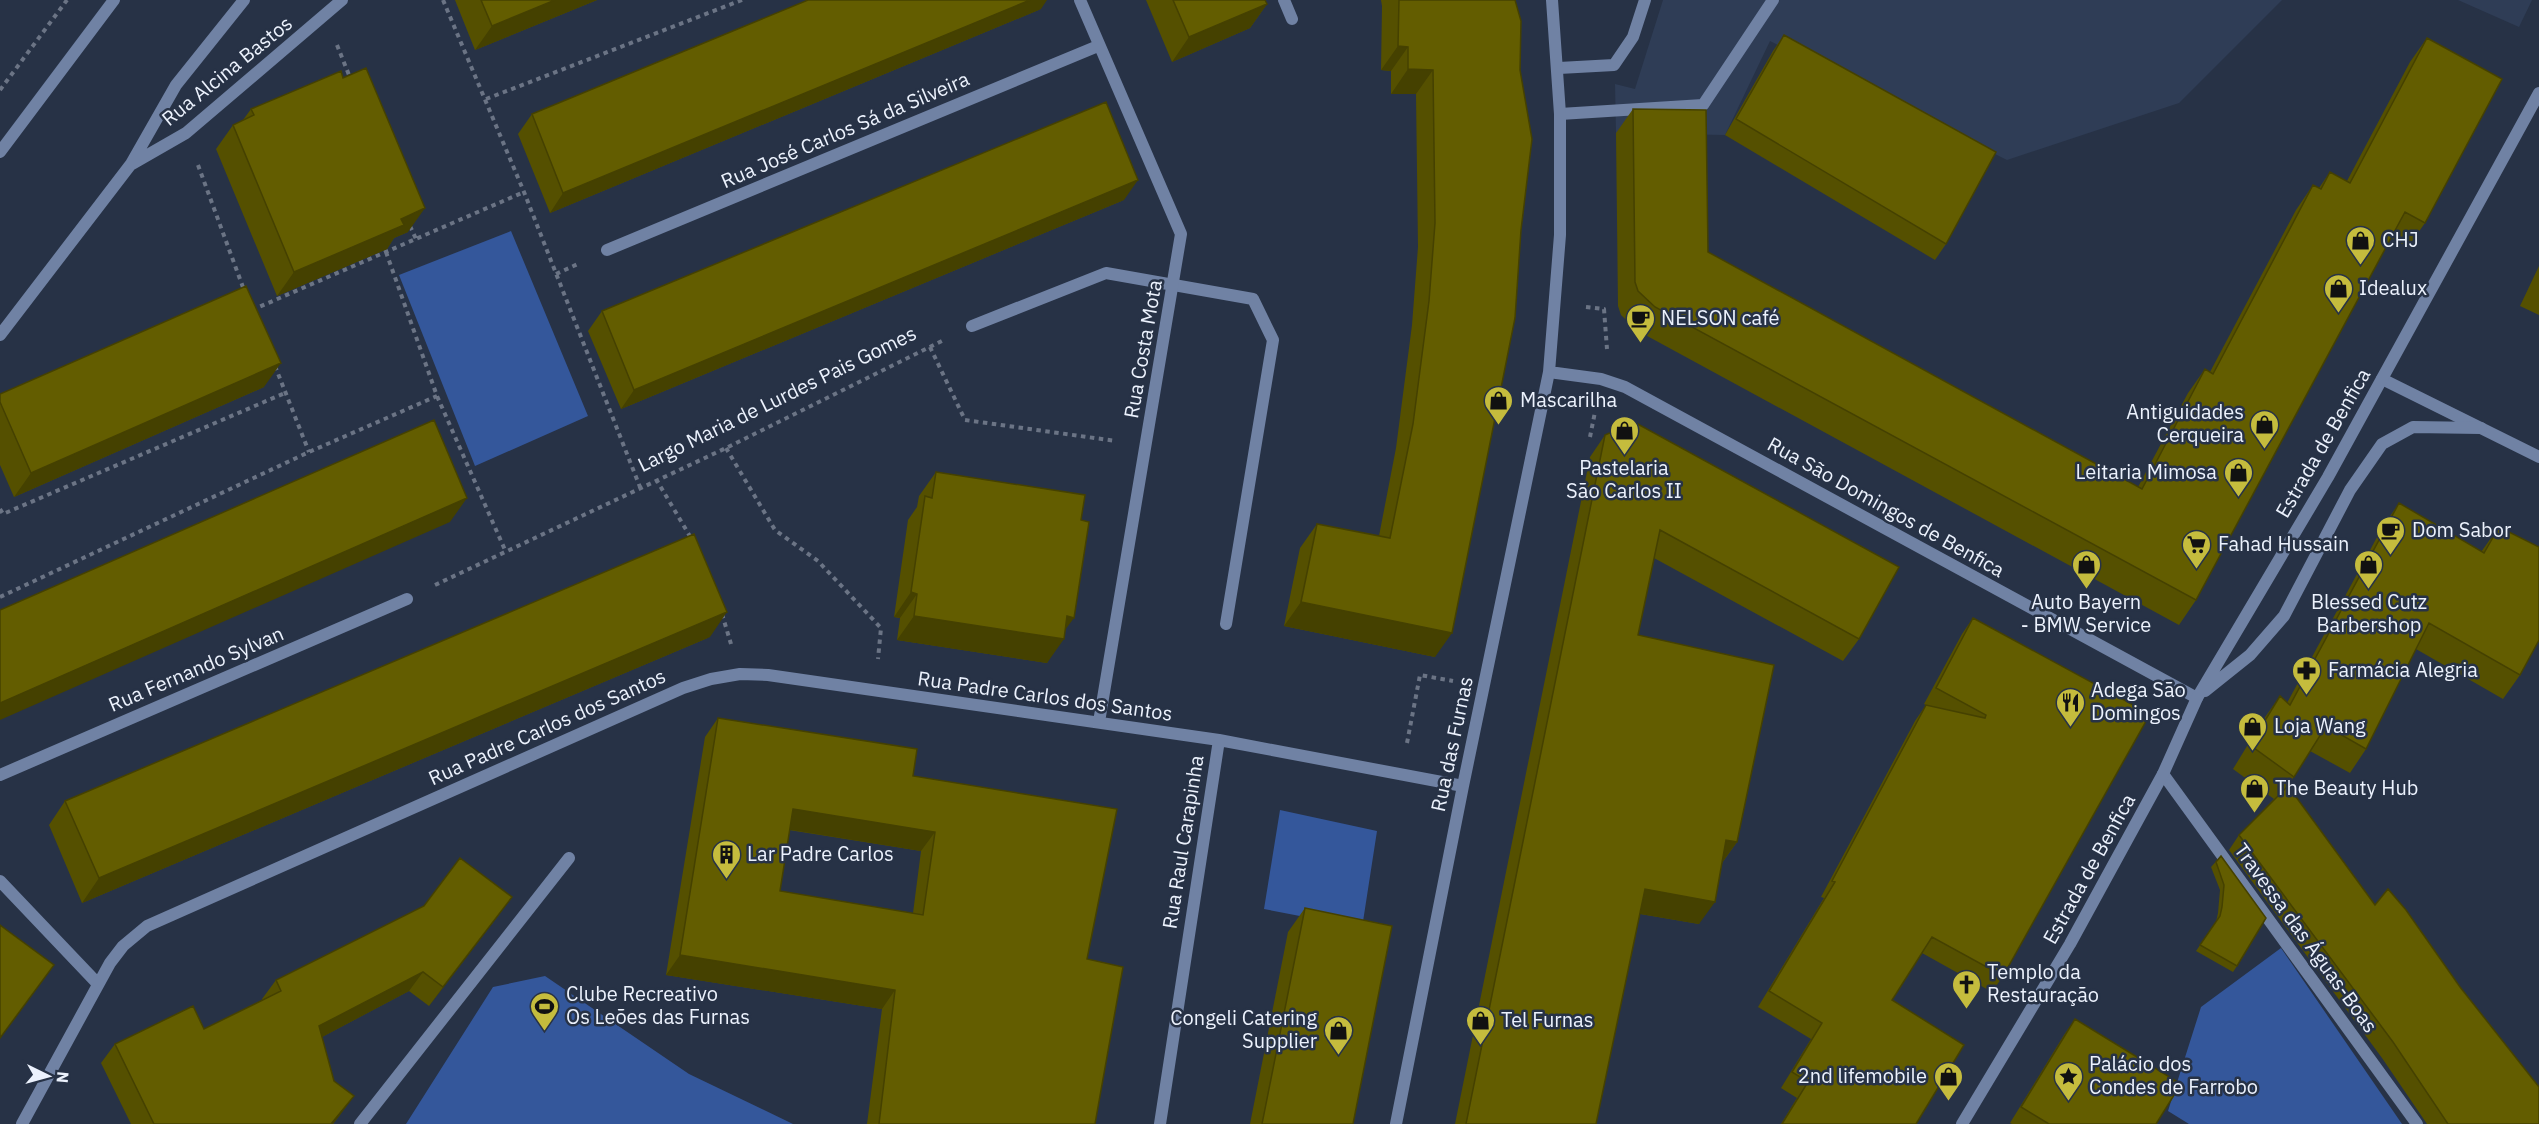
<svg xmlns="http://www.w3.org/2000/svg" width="2539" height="1124" viewBox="0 0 2539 1124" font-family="'IBM Plex Sans',sans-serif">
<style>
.built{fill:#2f3d56}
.green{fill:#34579b}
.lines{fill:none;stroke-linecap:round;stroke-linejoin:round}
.path{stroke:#6b7485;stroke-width:4;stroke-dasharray:4.5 4.5;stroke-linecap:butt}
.service{stroke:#7082a4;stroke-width:12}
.minor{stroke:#7082a4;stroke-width:12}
.tertiary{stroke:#7082a4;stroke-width:12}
.wall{fill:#555000;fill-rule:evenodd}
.shaded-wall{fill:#454100}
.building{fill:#635d00;stroke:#454100;stroke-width:1.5;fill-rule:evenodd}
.labels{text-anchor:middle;stroke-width:5;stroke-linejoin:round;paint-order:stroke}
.street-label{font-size:20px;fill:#ecf2fd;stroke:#273246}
.poi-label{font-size:20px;fill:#ecf2fd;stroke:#273246;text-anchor:start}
</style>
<rect width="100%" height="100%" fill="#273246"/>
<!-- built -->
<path class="built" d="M1663 0H2282L2179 103 2007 160 1770 41 1725 135 1616 133 1615 84 1635 89Z
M2458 0H2532L2519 27Z"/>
<!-- green -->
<path class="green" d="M511 231 588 416 475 466 399 275Z
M1280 810 1377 831 1362 928 1264 909Z
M2281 948 2402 1124H2189L2168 1111 2201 1007Z
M545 976 689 1074 793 1124H406L493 987Z"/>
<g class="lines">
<!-- path -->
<path class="path" d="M443 0 524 192 640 487
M337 45 351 80
M0 90 67 0
M486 99 742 0
M198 165 244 290
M410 226 416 239
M386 252 437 396 505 550
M556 274 580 263
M1586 307 1604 309 1607 349
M252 310 524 192
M930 347 965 420 1116 441
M275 366 309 452
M1590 437 1595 412
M726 448 775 530 818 561 881 628 878 659
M656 479 691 538
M0 509 3 514 285 393
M435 585 726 448 944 340
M0 597 309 452 437 396
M722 614 731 644
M1407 743 1420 675 1453 681"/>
<!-- service -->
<path class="service" d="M1284 0 1292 19
M1559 68 1614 65 1633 37 1645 0
M1560 114 1703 105 1773 0
M972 326 1106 273 1253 299 1273 340 1226 624"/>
<!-- minor -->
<path class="minor" d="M1080 0 1181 234 1099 722
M0 152 114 0
M132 164 186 133 342 0
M607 250 1098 46
M0 335 131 164 176 85 244 0
M1549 372 1601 379 1625 387 2197 698
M2382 379 2539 457
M2163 774 2417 1124
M0 775 407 599
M0 881 98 984
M22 1124 110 963 123 946 147 926 683 688 711 679 740 674 768 675 1219 740 1463 786
M360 1124 569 858
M1160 1124 1219 740
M1396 1124 1463 786 1549 372 1560 235V114L1552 0"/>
<!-- tertiary -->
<path class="tertiary" d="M2205 691 2250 655 2284 616 2350 490 2382 444 2413 427 2481 428
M1962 1124 2070 944 2163 774 2197 698 2328 477 2539 93"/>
</g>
<!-- wall -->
<path class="wall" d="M455 0H597L475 50Z
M1146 0H1265L1267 4 1250 28 1172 62Z
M1381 0H1515L1435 657 1284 626 1300 548 1317 524 1379 536 1396 448 1412 325 1418 247 1416 94H1391V71L1381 70 1382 6Z
M1041 9 550 213 518 134 532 114Z
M1784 35 1946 244 1935 260 1725 135 1773 51Z
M2427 38 2425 223 2408 247 2391 238 2196 600 2179 625 1638 331 1621 315 1618 306 1616 133 1633 109 1708 252 2138 487 2188 393 2205 369 2210 372 2296 210 2313 185 2319 188 2330 172 2347 181 2410 62Z
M251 109 408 232 394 238 387 249 277 296 216 149 233 125 243 120Z
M1124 200 621 409 588 331 602 311Z
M2539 266V315L2520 306Z
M264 387 14 497 0 465V394Z
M1605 435 1859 639 1843 661 1654 558 1638 635 1737 842 1722 863 1699 924 1640 914 1596 1124H1455L1590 457Z
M936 472 1065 630 1047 663 897 640 900 618 894 617 908 520 917 507 919 496Z
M2399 503 2481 552 2499 527 2520 675 2503 699 2416 649 2366 749 2350 773 2310 751 2288 786 2375 905 2539 1124H2427L2382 1058 2229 850 2239 835 2274 799 2233 769 2263 720 2280 696 2287 703 2382 528Z
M1973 618 2150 714 2003 976 1992 992 1922 953 1892 1000 1916 1124H1781L1797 1098 1781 1088 1811 1039 1758 1007 1824 898 1821 897 1915 721 1926 705 1924 704 1962 634Z
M710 637 82 903 49 825 65 801Z
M718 718 913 776 1087 959 1095 1124H867L882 1009 666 975 705 737ZM789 830 921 851 913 913 780 891Z
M2221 856 2237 966 2233 972 2196 951 2216 922 2218 913 2220 890 2211 867Z
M512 897 498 916 429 1006 409 991 322 1037 334 1081 354 1096 333 1124H131L101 1063 115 1044 204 1029 263 1001 262 999 276 980Z
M1305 908 1353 1124H1250L1288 932Z
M2075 1019 2156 1124H2012L2010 1123 2064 1035Z"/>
<!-- shaded-wall -->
<path class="shaded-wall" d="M555 0H597L475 50 492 26Z
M1030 0H1047L1041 9 550 213 563 193Z
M1267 4 1250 28 1172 62 1189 37Z
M1398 46 1408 47 1391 71 1381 70Z
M1408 69 1433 70 1416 94H1391Z
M1138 180 1124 200 621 409 634 390Z
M425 208 408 232 394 238 387 249 277 296 294 272 401 219Z
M281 363 264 387 14 497 31 473Z
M467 498 450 522 0 720V703Z
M911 592 917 594 900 618 894 617Z
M1301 602 1452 633 1435 657 1284 626Z
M727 612 710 637 82 903 99 878Z
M914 616H1067L1074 618 1059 638 1064 639 1047 663 897 640Z
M793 809 935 832 921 851 779 828Z
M1726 840 1737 842 1721 864Z
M1645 889 1715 902 1699 924 1629 912Z
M512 897 498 916 429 1006 443 987Z
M680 955 895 990 882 1009 666 975Z
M423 972 409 991 305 1046 319 1026Z
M354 1096 340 1115 333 1124H331Z"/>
<!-- building -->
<path class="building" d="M481 0H555L492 26Z
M808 0H1030L563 193 532 114Z
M1173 0H1265L1267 4 1189 37Z
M1399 0H1515L1521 21 1520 70 1532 139 1521 230 1515 318 1452 633 1301 602 1317 524 1390 538 1413 424 1429 301 1435 223 1433 70 1408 69V47L1398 46Z
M1784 35 1996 152 1946 244 1736 119Z
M2427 38 2502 79 2425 223 2405 212 2196 600 1655 307 1638 291 1635 282 1633 109 1706 110 1708 252 2142 489 2205 369 2213 374 2313 185 2321 189 2330 172 2350 183Z
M366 68 425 208 401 219 404 225 294 272 233 125 254 115 251 109 341 71 343 78Z
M1106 102 1138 180 634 390 602 311Z
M246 286 281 363 31 473 0 402V394Z
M434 420 467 498 0 703V610Z
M1634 422 1899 567 1859 639 1660 530 1638 635 1774 665 1737 842 1726 840 1715 902 1645 889 1596 1124H1466L1605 435Z
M936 472 1085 495 1081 520 1089 522 1074 618 1067 616 1064 639 914 616 917 594 911 592 925 496 932 498Z
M2399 503 2484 553 2499 527 2539 547V640L2520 675 2429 623 2366 749 2326 726 2294 777 2250 745 2280 696 2290 705Z
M694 534 727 612 99 878 65 801Z
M1973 618 2150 714 2003 976 1932 937 1892 1000 1964 1045 1916 1124H1782L1808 1082 1792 1072 1822 1023 1769 991 1835 882 1832 881 1926 705 1985 718 1986 715 1936 688Z
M718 718 917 749 913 776 1117 809 1087 959 1123 967 1095 1124H879L895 990 680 955ZM793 809 935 832 923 915 780 891Z
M2288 786 2375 905 2388 889 2406 910 2460 987 2539 1087V1124H2448L2393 1042 2239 835Z
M2221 856 2266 918 2237 966 2200 945 2220 916 2222 907 2224 885 2216 862Z
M460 858 512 897 443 987 423 972 319 1026 334 1081 354 1096 331 1124H154L115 1044 193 1006 204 1029 281 991 276 980 424 906Z
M1305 908 1392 926 1353 1124H1262Z
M0 925 54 965 0 1038Z
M2075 1019 2181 1084 2156 1124H2049L2021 1107Z"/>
<!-- icons -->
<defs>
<symbol id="shop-pin" viewBox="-11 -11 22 30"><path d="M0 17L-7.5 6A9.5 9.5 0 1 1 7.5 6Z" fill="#c5bc3d" stroke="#273246"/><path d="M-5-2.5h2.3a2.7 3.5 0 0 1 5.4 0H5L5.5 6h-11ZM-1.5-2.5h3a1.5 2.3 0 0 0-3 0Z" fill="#111"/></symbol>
<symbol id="cafe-pin" viewBox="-11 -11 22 30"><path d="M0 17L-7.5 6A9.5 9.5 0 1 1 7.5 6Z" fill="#c5bc3d" stroke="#273246"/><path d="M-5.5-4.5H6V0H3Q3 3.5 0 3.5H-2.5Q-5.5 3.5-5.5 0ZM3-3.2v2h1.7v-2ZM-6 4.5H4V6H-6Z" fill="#111"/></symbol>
<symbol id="supermarket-pin" viewBox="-11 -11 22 30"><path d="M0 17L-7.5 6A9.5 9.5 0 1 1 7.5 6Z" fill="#c5bc3d" stroke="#273246"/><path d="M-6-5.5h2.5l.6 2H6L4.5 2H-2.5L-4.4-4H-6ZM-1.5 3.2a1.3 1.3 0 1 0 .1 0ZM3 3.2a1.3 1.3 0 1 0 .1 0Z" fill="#111"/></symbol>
<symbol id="pharmacy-pin" viewBox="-11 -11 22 30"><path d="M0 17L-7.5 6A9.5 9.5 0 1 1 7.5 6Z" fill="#c5bc3d" stroke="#273246"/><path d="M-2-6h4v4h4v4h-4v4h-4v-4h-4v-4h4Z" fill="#111"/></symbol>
<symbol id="restaurant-pin" viewBox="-11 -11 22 30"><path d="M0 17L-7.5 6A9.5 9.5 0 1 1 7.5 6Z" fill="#c5bc3d" stroke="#273246"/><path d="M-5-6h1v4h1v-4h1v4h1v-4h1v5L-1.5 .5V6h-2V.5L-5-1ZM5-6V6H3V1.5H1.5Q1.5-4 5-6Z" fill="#111"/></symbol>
<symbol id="building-pin" viewBox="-11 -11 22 30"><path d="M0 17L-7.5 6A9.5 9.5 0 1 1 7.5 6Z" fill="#c5bc3d" stroke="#273246"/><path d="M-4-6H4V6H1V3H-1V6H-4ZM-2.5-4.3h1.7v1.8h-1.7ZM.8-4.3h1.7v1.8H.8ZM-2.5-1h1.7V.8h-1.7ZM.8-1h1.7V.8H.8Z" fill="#111"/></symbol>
<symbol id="church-pin" viewBox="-11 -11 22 30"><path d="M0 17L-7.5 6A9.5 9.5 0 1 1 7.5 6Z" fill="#c5bc3d" stroke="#273246"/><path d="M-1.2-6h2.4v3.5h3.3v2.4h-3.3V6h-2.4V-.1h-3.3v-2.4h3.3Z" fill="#111"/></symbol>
<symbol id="stadium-pin" viewBox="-11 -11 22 30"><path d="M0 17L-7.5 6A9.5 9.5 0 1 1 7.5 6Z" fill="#c5bc3d" stroke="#273246"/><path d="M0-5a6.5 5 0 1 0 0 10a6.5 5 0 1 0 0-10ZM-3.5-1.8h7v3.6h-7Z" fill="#111"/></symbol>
<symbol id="sight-pin" viewBox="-11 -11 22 30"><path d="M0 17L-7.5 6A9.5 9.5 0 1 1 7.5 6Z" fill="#c5bc3d" stroke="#273246"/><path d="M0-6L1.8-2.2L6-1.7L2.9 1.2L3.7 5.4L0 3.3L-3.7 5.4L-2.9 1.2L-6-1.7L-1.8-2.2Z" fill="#111"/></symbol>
</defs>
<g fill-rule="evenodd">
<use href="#shop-pin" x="2344" y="224" width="33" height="45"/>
<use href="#shop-pin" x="2322" y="272" width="33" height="45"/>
<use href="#cafe-pin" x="1624" y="302" width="33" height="45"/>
<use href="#shop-pin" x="1482" y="384" width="33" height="45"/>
<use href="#shop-pin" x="2248" y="408" width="33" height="45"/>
<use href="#shop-pin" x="1608" y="414" width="33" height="45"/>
<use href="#shop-pin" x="2222" y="456" width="33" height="45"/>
<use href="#cafe-pin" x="2374" y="514" width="33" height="45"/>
<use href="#supermarket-pin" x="2180" y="528" width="33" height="45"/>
<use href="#shop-pin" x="2070" y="548" width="33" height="45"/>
<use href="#shop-pin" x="2352" y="548" width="33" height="45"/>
<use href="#pharmacy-pin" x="2290" y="654" width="33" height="45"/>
<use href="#restaurant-pin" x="2054" y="686" width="33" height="45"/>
<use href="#shop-pin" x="2236" y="710" width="33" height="45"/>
<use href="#shop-pin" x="2238" y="772" width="33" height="45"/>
<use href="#building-pin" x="710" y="838" width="33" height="45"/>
<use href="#church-pin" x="1950" y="968" width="33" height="45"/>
<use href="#stadium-pin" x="528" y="990" width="33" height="45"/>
<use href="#shop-pin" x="1464" y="1004" width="33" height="45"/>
<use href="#shop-pin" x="1322" y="1014" width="33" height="45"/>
<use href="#shop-pin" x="1932" y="1060" width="33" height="45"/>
<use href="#sight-pin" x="2052" y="1060" width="33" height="45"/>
</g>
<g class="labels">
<!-- street labels -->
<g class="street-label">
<text transform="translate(227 71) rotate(-39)" y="7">Rua Alcina Bastos</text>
<text transform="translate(845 130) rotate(-23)" y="7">Rua José Carlos Sá da Silveira</text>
<text transform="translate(1143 349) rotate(-80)" y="7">Rua Costa Mota</text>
<text transform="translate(777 399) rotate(-26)" y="7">Largo Maria de Lurdes Pais Gomes</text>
<text transform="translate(2323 443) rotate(-60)" y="7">Estrada de Benfica</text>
<text transform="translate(1886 507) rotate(29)" y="7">Rua São Domingos de Benfica</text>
<text transform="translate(196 669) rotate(-23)" y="7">Rua Fernando Sylvan</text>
<text transform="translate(1045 696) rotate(8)" y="7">Rua Padre Carlos dos Santos</text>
<text transform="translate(547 727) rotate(-24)" y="7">Rua Padre Carlos dos Santos</text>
<text transform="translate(1452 744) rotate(-78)" y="7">Rua das Furnas</text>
<text transform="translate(1183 842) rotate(-81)" y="7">Rua Raul Carapinha</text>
<text transform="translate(2089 869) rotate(-61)" y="7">Estrada de Benfica</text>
<text transform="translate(2306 938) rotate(54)" y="7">Travessa das Águas-Boas</text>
</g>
<!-- poi labels -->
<g class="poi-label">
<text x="2382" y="247">CHJ</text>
<text x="2359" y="295">Idealux</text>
<text x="1661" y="325">NELSON café</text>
<text x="1520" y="407">Mascarilha</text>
<text x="2244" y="419" text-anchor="end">Antiguidades<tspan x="2244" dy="23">Cerqueira</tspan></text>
<text x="1624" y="475" text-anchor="middle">Pastelaria<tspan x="1624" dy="23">São Carlos II</tspan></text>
<text x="2217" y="479" text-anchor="end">Leitaria Mimosa</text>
<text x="2412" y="537">Dom Sabor</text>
<text x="2218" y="551">Fahad Hussain</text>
<text x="2086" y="609" text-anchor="middle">Auto Bayern<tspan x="2086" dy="23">- BMW Service</tspan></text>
<text x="2369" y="609" text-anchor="middle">Blessed Cutz<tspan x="2369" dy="23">Barbershop</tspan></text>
<text x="2328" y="677">Farmácia Alegria</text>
<text x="2091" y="697">Adega São<tspan x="2091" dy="23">Domingos</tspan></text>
<text x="2274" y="733">Loja Wang</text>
<text x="2275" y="795">The Beauty Hub</text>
<text x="747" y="861">Lar Padre Carlos</text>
<text x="1987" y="979">Templo da<tspan x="1987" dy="23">Restauração</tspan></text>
<text x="566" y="1001">Clube Recreativo<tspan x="566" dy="23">Os Leões das Furnas</tspan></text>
<text x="1317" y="1025" text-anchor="end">Congeli Catering<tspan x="1317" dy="23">Supplier</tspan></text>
<text x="1501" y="1027">Tel Furnas</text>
<text x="2089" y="1071">Palácio dos<tspan x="2089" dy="23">Condes de Farrobo</tspan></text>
<text x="1927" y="1083" text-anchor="end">2nd lifemobile</text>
</g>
</g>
<!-- north arrow -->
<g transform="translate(48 1076) rotate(95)" stroke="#273246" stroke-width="4.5" paint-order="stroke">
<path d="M0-4.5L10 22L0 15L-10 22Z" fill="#ecf2fd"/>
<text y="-9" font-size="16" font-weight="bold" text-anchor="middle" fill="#ecf2fd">N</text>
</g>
</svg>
